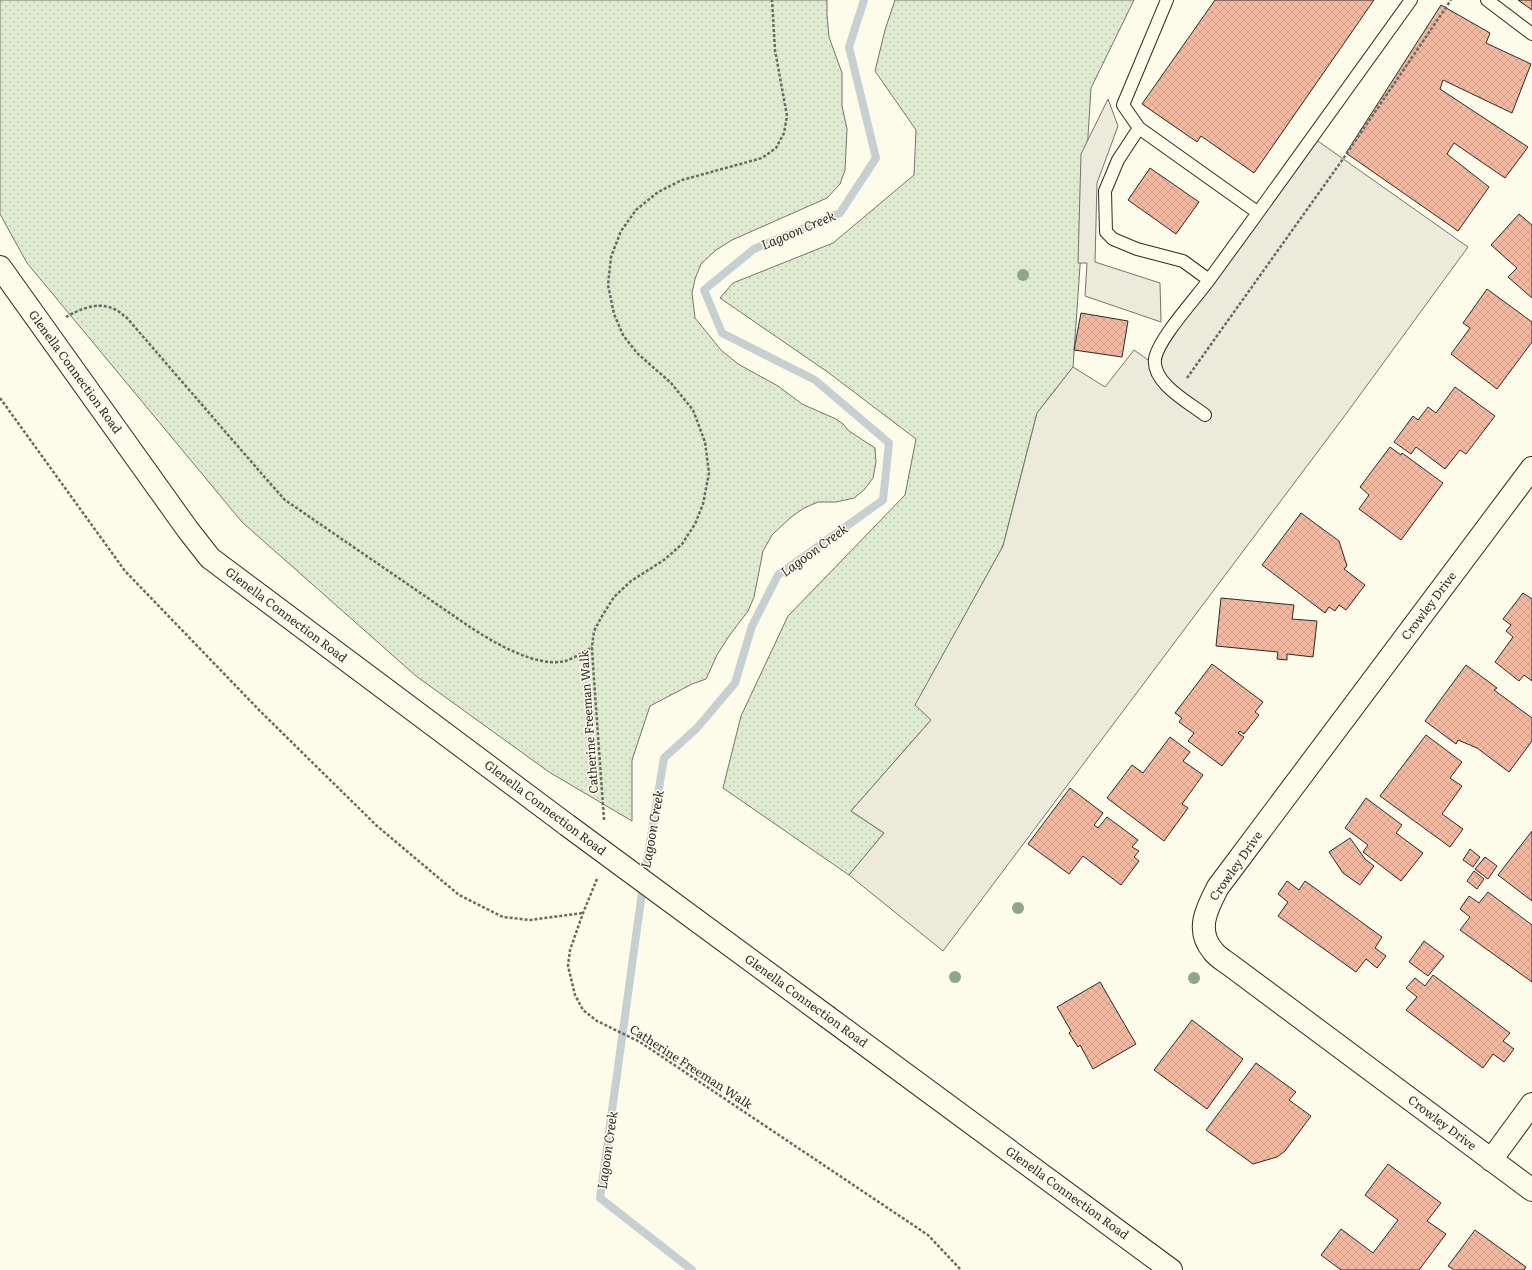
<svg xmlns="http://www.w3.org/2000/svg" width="1532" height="1270" viewBox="0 0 1532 1270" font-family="Literata,serif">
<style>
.green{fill:url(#green-dots);stroke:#74746e}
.parking{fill:#eceadb;stroke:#74746e}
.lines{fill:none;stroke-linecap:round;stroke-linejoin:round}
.stream{stroke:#c7d0d0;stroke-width:8}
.building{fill:url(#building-cross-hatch);stroke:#2b2b2b}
.service-casing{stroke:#2b2b2b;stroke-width:14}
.minor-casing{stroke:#2b2b2b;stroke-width:24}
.secondary-casing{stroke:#2b2b2b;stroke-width:24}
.path{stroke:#6a6964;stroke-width:2.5;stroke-dasharray:3 2;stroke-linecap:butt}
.service{stroke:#fdfbea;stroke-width:12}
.minor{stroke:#fdfbea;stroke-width:22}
.secondary{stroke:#fdfbea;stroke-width:22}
.secondary-bridge-casing{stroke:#2b2b2b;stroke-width:24;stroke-linecap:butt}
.secondary-bridge{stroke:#fdfbea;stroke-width:22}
.tree{fill:#8ea78a}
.labels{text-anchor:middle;stroke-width:3;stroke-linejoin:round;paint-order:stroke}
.street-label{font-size:12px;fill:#2b2b2b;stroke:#fdfbea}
.water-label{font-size:13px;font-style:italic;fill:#2b2b2b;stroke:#fdfbea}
</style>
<defs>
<pattern id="green-dots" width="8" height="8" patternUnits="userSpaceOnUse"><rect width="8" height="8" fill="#deebd1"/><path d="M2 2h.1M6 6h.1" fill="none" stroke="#bfcab4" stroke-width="1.8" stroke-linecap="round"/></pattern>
<pattern id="building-cross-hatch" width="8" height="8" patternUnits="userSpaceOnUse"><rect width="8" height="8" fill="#f2b8a0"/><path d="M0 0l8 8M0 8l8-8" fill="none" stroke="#d09e8a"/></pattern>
</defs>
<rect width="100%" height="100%" fill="#fdfbea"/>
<!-- green -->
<path class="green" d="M0 0H827V15L829 37 842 73V106L847 129 845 170 840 184 827 198 732 240 716 250 701 264 695 279 692 293 695 318 721 350 738 364 778 386 802 404 836 419 843 424 849 431 875 448 876 462 873 478 864 490 854 498 836 502H818L804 508 790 518 772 535 763 551 754 597 748 611 729 636 717 655 706 679 692 684 650 706 632 760V821L549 772 416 676 242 522 27 263 0 214Z
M895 0H1134L1091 88 1080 266 1073 367 1037 413 1003 546 916 705 931 720 851 811 884 833 849 875 723 788 741 716 788 616 905 495 916 439 829 373 720 298 733 283 833 243 914 175 916 130 875 71 885 30Z"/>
<!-- parking -->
<path class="parking" d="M1108 99 1118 126 1097 183 1095 262 1160 283 1161 322 1085 296 1087 263H1078L1081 154Z
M1315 139 1468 247 1346 414 943 951 849 875 884 833 851 811 931 720 915 705 1003 546 1037 413 1073 367 1105 387 1134 350 1151 362Z"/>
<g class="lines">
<!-- stream -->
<path class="stream" d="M692 1270 600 1198 643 885 664 758 697 728 735 683 752 626 778 575 883 500 889 443 815 380 722 333 704 290 754 249 840 213 876 158 849 47 864 0"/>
</g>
<!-- building -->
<path class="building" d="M1215 0H1374L1254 173 1201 136 1197 142 1142 104Z
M1518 0H1532V10Z
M1441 5 1490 33 1486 43 1531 64 1512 113 1443 80 1440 89 1528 147 1505 178 1454 143 1447 154 1489 187 1458 231 1346 153Z
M1150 168 1199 202 1176 234 1128 200Z
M1519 214 1532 225V298L1508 277 1517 268 1491 245Z
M1487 289 1532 322V342L1497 389 1451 354 1470 328 1463 323Z
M1081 313 1128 321 1122 357 1074 350Z
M1455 387 1495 416 1466 454 1460 450 1445 469 1416 447 1411 454 1394 442 1413 416 1418 420 1428 407 1436 413Z
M1390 447 1401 455 1402 453 1443 483 1401 540 1359 509 1369 495 1360 487Z
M1301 513 1339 541 1347 566 1344 569 1365 585 1346 610 1339 605 1335 611 1329 607 1325 613 1262 565Z
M1523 593 1532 599V681L1524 675 1519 681 1495 662 1513 637 1506 631 1511 625 1503 619Z
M1221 598 1294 605 1292 619 1317 621 1313 657 1287 654V660L1277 659 1278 652 1216 646Z
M1212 664 1263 702 1255 712 1259 715 1244 734 1240 731 1238 733 1244 737 1222 766 1188 741 1194 733 1179 722 1182 718 1175 713Z
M1466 665 1497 688 1494 690 1532 718V741L1509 772 1477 748 1458 740 1456 744 1425 721Z
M1426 735 1462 762 1450 778 1462 786 1442 814 1463 829 1450 847 1380 796Z
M1170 737 1190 752 1183 761 1203 775 1182 804 1188 808 1164 841 1107 798 1132 765 1143 773Z
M1070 788 1103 813 1094 825 1098 828 1107 817 1138 840 1132 847 1139 851 1134 857 1139 861 1121 885 1083 856 1069 874 1028 844Z
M1366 798 1402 825 1396 833 1423 853 1401 881 1363 852 1368 845 1345 828Z
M1532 831V901L1498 875Z
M1350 838 1365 859 1374 866 1360 885 1343 873 1329 852Z
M1470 849 1480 857 1473 867 1463 860Z
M1485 857 1497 866 1488 879 1475 869Z
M1474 871 1484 879 1477 889 1467 881Z
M1287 881 1299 890 1305 881 1382 937 1375 948 1386 956 1377 968 1366 959 1356 972 1278 916 1288 902 1278 894Z
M1488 892 1532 925V982L1460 930 1470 917 1460 909 1469 896 1479 903Z
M1424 941 1444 956 1428 976 1409 962Z
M1433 975 1510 1033 1503 1041 1514 1049 1504 1062 1493 1054 1483 1068 1406 1010 1417 997 1406 988 1415 978 1425 986Z
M1100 982 1136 1044 1093 1069 1080 1045 1078 1047 1069 1033 1071 1031 1057 1007Z
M1192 1020 1243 1059 1207 1109 1154 1070Z
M1256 1063 1296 1092 1289 1100 1311 1116 1285 1151 1277 1157 1253 1164 1206 1130Z
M1388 1164 1441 1203 1427 1221 1446 1234 1419 1270H1341L1321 1255 1341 1229 1373 1253 1398 1220 1365 1195Z
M1475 1230 1526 1267 1524 1270H1454L1448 1266Z"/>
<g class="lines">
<defs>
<path id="service" d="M1167 0 1123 105 1139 128 1257 212
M1487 0 1532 34
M1139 128 1118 160 1105 191 1106 232 1113 239 1137 249 1183 261 1209 280
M1205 415C1188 402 1152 383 1155 359 1158 339 1196 298 1209 280 1277 187 1344 93 1411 0"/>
<path id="minor" d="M1532 468 1218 887C1207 908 1195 930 1213 951 1217 957 1225 961 1230 965L1532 1190
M1491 1160 1532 1104"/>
<path id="secondary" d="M0 267 188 530 210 558 567 825
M829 1018 1171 1270"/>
</defs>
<!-- service casing -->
<use href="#service" class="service-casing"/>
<!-- minor casing -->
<use href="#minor" class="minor-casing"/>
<!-- secondary casing -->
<use href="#secondary" class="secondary-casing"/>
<!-- path -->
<path class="path" d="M66 317C80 309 98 301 114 309 119 311 123 315 127 318L261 473 285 500 470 627C493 642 536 668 565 661 573 659 585 651 592 647
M1187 378 1343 159 1451 0
M0 398 125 571 260 711 377 826 459 895 503 917 530 920 583 913
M604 820 593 665 592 647 594 631 602 616 614 597 631 581 664 560 682 544 695 524 703 504 709 473 705 442 693 410 671 383 637 353 623 335 614 314 608 285 611 257 621 231 636 210 658 192 682 180 762 158 776 148 784 133 787 116 775 50 772 0
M597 879 583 913 570 950 568 966 575 995 583 1010 597 1021 640 1042 928 1235 961 1270"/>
<!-- service -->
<use href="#service" class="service"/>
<!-- minor -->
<use href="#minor" class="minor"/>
<!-- secondary -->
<use href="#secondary" class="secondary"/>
<defs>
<path id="secondary-bridge" d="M567 825 829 1018"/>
</defs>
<!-- secondary-bridge casing -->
<use href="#secondary-bridge" class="secondary-bridge-casing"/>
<!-- secondary-bridge -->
<use href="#secondary-bridge" class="secondary-bridge"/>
</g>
<!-- trees -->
<g class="tree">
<circle cx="1023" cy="275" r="6"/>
<circle cx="1018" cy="908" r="6"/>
<circle cx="955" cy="977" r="6"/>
<circle cx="1194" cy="978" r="6"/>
</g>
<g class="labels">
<!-- street labels -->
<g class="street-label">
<text transform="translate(75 372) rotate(54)" y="4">Glenella Connection Road</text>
<text transform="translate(1429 606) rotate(-53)" y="4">Crowley Drive</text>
<text transform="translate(286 615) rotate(37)" y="4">Glenella Connection Road</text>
<text transform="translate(589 722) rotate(-94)" y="4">Catherine Freeman Walk</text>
<text transform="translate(545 808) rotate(37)" y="4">Glenella Connection Road</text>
<text transform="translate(1236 866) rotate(-55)" y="4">Crowley Drive</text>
<text transform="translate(806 1001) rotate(36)" y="4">Glenella Connection Road</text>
<text transform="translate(691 1067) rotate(33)" y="4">Catherine Freeman Walk</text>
<text transform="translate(1442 1123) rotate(37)" y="4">Crowley Drive</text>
<text transform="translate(1067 1193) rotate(36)" y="4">Glenella Connection Road</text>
</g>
<!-- water labels -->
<g class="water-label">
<text transform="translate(798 230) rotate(-23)" y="5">Lagoon Creek</text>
<text transform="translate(814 550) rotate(-36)" y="5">Lagoon Creek</text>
<text transform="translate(652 829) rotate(-80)" y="5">Lagoon Creek</text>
<text transform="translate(607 1150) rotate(-82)" y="5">Lagoon Creek</text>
</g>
</g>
</svg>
